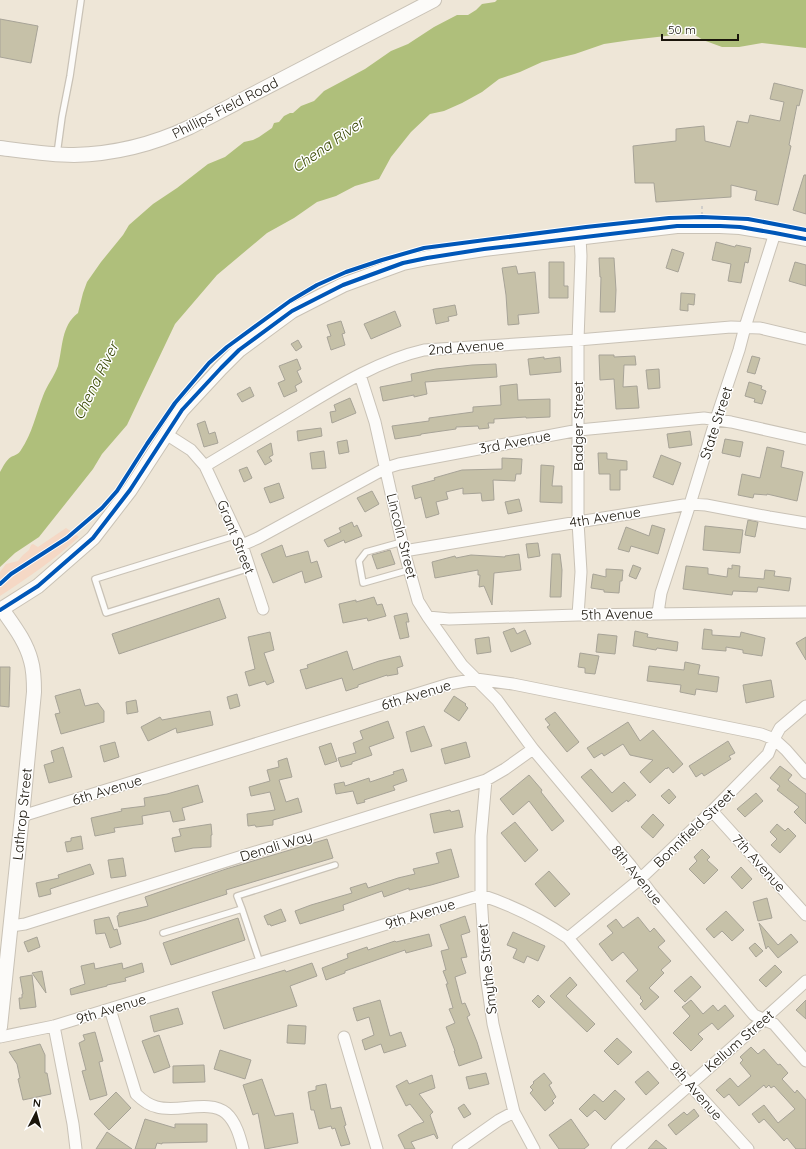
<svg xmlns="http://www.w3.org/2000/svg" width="806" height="1149" viewBox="0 0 806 1149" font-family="Quicksand,sans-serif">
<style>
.green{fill:#f5d8c5}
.water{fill:#afbf7b}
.building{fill:#c6c1a8;stroke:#a7a397}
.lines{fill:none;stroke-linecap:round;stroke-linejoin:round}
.service-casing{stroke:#c9c2b6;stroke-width:8}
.minor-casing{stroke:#c9c2b6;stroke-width:13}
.tertiary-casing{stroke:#c9c2b6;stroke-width:16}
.path{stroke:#d0ceca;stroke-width:2;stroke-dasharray:3 3;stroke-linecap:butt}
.service{stroke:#fcfbf9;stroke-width:5.5}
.minor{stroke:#fcfbf9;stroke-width:11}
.tertiary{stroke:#fcfbf9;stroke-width:14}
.cycleway-casing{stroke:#fff;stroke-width:6}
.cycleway{stroke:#0057b8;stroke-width:4}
.labels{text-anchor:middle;stroke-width:3;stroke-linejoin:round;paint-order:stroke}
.street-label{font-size:14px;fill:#1a150b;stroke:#fff}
.water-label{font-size:15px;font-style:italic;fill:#374600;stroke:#fff}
</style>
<rect width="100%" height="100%" fill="#eee6d7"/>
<!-- green -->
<path class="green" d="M66 528 79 537C54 560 29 577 0 596V572L6 564 18 561 23 555 29 550 31 545 33 544 38 547Z"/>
<!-- water -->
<path class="water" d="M497 0H806V48L762 43 739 47H722L703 40 692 33 631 40 604 44 575 54 542 62 520 72 499 79 482 92 462 103 444 111 430 114 411 132 391 157 379 179 355 186 336 196 317 202 294 218 267 233 217 275 175 324 127 425 102 454 93 469 39 537 15 553 0 567V472C3 467 6 460 11 457 15 455 19 454 21 450 32 434 36 414 43 396 47 385 54 377 58 366 63 347 61 326 78 313L83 293 87 282 101 262 123 235 129 225 153 204 177 188 208 164 225 157 244 142 253 140 259 137 272 128 274 123 279 122 284 116 290 113H293L301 106 314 101 324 91 365 69 391 51 408 44 434 27 457 15H468L476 10 482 4 495 2Z"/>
<!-- building -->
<path class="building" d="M0 19 38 26 31 63 0 57Z
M774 83 803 90 799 106 797 105 789 145 791 146 778 205 755 200 757 191 731 185V197L656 202 654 183H635L633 146 676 141V129L704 126 705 141 730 147 737 121 748 123 750 115 780 121 784 102 770 99Z
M804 175H806V214L793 210Z
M716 242 735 247 736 245 751 248 748 263 745 262 741 283 728 281 731 264 712 260Z
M672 249 684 253 678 272 666 268Z
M599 258H614L616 290 615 312H600L601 277H600Z
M549 262H564V286H568V298H549Z
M795 262 806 265V286L789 281Z
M516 266 518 274 535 272 539 313 518 315 519 324 508 325 506 295 502 268Z
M681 293 695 294 694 305 688 304V311L680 310Z
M455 305 457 315 448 317 449 321 436 324 433 309Z
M395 311 401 326 371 339 364 324Z
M341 321 345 333 342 334 345 345 331 350 327 337 331 336 327 325Z
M298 340 302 347 296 351 291 344Z
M599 355H614V357L635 356 636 365H624L623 387 637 386 639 408 616 409 614 379 600 380Z
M752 356 760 358 755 374 747 372Z
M544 357V359L560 357 561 372 530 375 528 359Z
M297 359 301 369 297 371 302 382 295 386 297 391 284 397 278 383 285 380 279 366Z
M496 364 497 377 425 382 427 394 414 397V395L383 401 380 387 412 381 411 374 436 369 472 365Z
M659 369 660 388 648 389 646 370Z
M749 382 762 386 761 389 766 391 762 404 754 402 755 399 745 396Z
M517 384 518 400 550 399V417L526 418V417L494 419V423H488L489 428 479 429 478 426 456 427V429L421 434V435L395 439 392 426 429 421V418L473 412V407L501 405 500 386Z
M250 387 254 396 242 402 237 394Z
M350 398 356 413 332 423 330 412 336 411 334 405Z
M205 421 209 434 215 432 218 443 204 447 197 424Z
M321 428 322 436 298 441 297 431Z
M690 431 692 445 669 448 667 434Z
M725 439 743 442 740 457 722 453Z
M347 440 349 452 339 454 337 442Z
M271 443 273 455 269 457 272 461 265 465 257 451Z
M767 447 784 451 781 467 803 472 797 501 767 494V495L754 494 753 498 738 495 742 474 760 478Z
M324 451 326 468 312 469 310 453Z
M598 453H607V459L627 461V470H620V490H610V474H599Z
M661 455 681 463 673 485 653 477Z
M502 458 522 459 521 474H516L515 481 493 480 494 500 482 501 481 493 463 494V488L446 492 448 499 436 502 439 514 426 518 421 497 415 499 412 486 435 480 434 478 462 470 502 469Z
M541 465 554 466 552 486H562V503L540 502Z
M247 467 252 478 244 482 239 470Z
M279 483 284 498 270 503 264 488Z
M372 491 379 504 365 512 357 498Z
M519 499 522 511 508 514 505 502Z
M748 520 758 522 755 537 745 535Z
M352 522 354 527 357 525 362 536 345 543 344 540 328 547 324 540 341 532 339 528Z
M652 525 665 529 658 554 631 546 629 552 618 549 626 527 649 536Z
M705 526 743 530 740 553 703 550Z
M538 543 540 556 528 558 526 544Z
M282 545 286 557 308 551 311 563 317 561 322 577 305 583 302 571 273 583 261 554Z
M390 550 395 564 377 569 372 555Z
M519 554 521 570 494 573 492 605 484 586 479 587 480 575H478V570L435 578 432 562 455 556 456 558 471 555 505 557V556Z
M552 554H560L562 570 561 597H550Z
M633 565 641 568 636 579 629 576Z
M732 565 740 566 739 577 764 579 765 570 775 571 774 576 791 578 789 591 758 587 757 592 733 591 732 595 683 589 686 566 708 568V574L727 577 728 568 732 569Z
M606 569 623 570 622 581H620L619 593 604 592V590L591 588 593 574 606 577Z
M374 597 377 605 382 604 386 616 368 621 367 618 343 623 339 604 356 600V602Z
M219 598 226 618 119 654 112 634Z
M407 613 409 622H406L409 637 400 639 394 616Z
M514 628 517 634 525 630 531 644 511 652 503 632Z
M704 629 712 630V635L740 637 741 632 765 638 762 656 743 653V650L726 647V651L702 649Z
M635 631 648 634 647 637 678 642 677 651 657 648 656 650 633 646Z
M270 632 274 650 264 653 274 682 267 685 265 681 249 686 245 672 255 669 248 637Z
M598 634 617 636 615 654 596 652Z
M489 637 491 652 477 654 475 639Z
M806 637V660L796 643Z
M347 651 353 670 379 661 400 656 403 666 397 668 398 674 387 676V675L358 685V687L346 691 342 678 306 689 300 670 308 668 307 665Z
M580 653 599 656 595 674 585 673V668L578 667Z
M685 662 700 665 698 674 719 677 717 692 696 689 695 695 680 692 681 685 647 681 649 666 684 670Z
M0 667H10L9 707 0 706Z
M771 680 774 697 746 703 743 685Z
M80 689 85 706 98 703 104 711V722L61 734 55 714 60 713 55 696Z
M237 694 240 706 230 709 227 697Z
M454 696 466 704 465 705 468 708 459 721 444 711Z
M136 700 138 712 127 714 126 702Z
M210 711 213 725 177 733 176 728 148 741 141 727 160 717 162 720Z
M555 712 579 742 567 752 547 727 550 725 545 719Z
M388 721 394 738 369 747 372 755 352 762V764L341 767 338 758 356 753 353 743 363 739 360 731Z
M628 722 640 741 653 730 683 764 673 773 668 767 667 769 666 768 650 783 640 772 653 760 630 755 623 744 604 756 602 753 594 758 587 748Z
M424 726 432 746 411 752 406 732Z
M728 741 735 753 729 756 731 759 704 776 702 773 696 777 689 766Z
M115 742 119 757 104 762 100 746Z
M466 742 470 757 445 764 441 749Z
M331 743 337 761 325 765 319 747Z
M63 747 72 777 49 783 44 765 54 762 51 751Z
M287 758 292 777 279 780 286 802 298 798 302 812 273 820V825L256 827 255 825 248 826 247 814 275 810 270 792 251 796 249 787 270 781 267 770 279 767 278 761Z
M780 766 792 775 788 780 806 794V824L794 812 799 807 777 790 780 786 770 778Z
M403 769 407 781 393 786 395 790 364 800 365 802 357 804 353 791 336 794 334 784 344 782 345 786 369 778 370 782 394 774 393 772Z
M591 769 612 793 624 782 636 795 628 802 627 800 612 812 581 777Z
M529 775 542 790 541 792 564 821 552 831 529 801 513 815 500 799Z
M198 785 203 802 182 808 185 820 173 822 170 811 142 816 143 824 114 828 115 832 95 836 91 818 122 811 121 809 145 806 144 798 167 794Z
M669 789 676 797 669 804 661 796Z
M756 793 763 801 745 817 737 809Z
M450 810 451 812 459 810 463 827 434 833 430 814Z
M653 814 664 825 653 838 641 827Z
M515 822 538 850 525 862 501 833Z
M211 824 212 835H211V847L193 848 175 852 172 838 181 836 179 829Z
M777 824 785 831 788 828 796 836 780 853 771 845 777 839 770 832Z
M81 836 83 849 67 852 65 842 71 841V838Z
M327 839 333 858 226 890 227 894 146 920 119 927 117 916 119 915V913L148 906 145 897 226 869Z
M451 849 459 877 431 885 409 890V888L384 897 382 891 343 905 344 910 300 924 295 911 311 905 352 893 350 888 366 883 368 888 398 878 415 874 413 869 439 863 436 853Z
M702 849 710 857 707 860 718 870 704 884 689 869 697 861 694 857Z
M123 858 126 876 111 878 108 860Z
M90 864 94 874 50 889 51 894 39 897 36 883 59 878 58 875Z
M741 867 752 879 742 889 731 877Z
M549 871 570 894 555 907 535 884Z
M767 898 772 918 758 921 753 902Z
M281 909 286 921 271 926 270 924 268 925 264 916Z
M726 911 744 930 732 941 722 931 714 938 706 929Z
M465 916 470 932 461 935 467 957 461 958 466 973 455 977 462 1004 465 1003 470 1015 467 1017 477 1042 482 1058 459 1066 454 1051H455L446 1027 455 1023 449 1009 453 1008 446 984H448L443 971 446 970 441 951 449 949 440 925Z
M109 917 114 930 117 929 121 944 110 948 105 933 96 934 94 920Z
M638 917 650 932 654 928 665 941 658 947 671 961 661 970 664 973 649 988 659 997 645 1010 640 1004 643 1001 640 998 641 997 626 981 638 970 623 952 612 961 599 944 613 933 607 926 616 919 623 928Z
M238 918 245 940 171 965 163 943Z
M759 923 778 945 791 934 798 942 778 958 768 946 766 949Z
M513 932 545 946 538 961 527 956 524 963 513 958 517 949 507 945Z
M429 934 432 946 406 953 405 950 345 971V973L326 980 322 968 348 958 347 954 367 947 368 950 395 941 396 942Z
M37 937 40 947 28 952 24 942Z
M755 943 763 951 756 957 749 948Z
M94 963 95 969 122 963 123 969 142 963 144 972 125 978 126 981 107 985V986L71 995 70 989 85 984 81 966Z
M312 963 317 976 290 986 297 1006 224 1029 212 992 285 970 286 972Z
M775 965 782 972 766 987 759 980Z
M42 971 46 993 32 973Z
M32 975 36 1007 20 1009 19 998H22V994H23L20 977Z
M691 976 701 987 685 1002 674 991Z
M570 977 577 985 566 996 595 1024 587 1032 550 996Z
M538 995 545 1002 539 1008 532 1001Z
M380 1000 390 1036 401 1032 406 1046 384 1053 381 1044 365 1050 362 1040 374 1035 369 1017 357 1021 353 1008Z
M691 1000 703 1014 713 1005 718 1011 725 1005 734 1016 718 1030 712 1023 698 1034 703 1039 691 1051 673 1033 690 1016 682 1007Z
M806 1000V1019L796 1010Z
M178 1008 183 1024 154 1032 150 1016Z
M288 1025 306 1026 305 1044 287 1043Z
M95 1032 103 1061 99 1062 107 1095 90 1100 82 1071 86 1070 79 1043 85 1040 83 1035Z
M159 1035 170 1067 154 1073 142 1041Z
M617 1038 632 1052 618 1065 604 1051Z
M40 1044 45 1055V1073H47L51 1094 23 1100 18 1079 20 1078 17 1064 9 1052Z
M751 1047 758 1054 764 1049 778 1065 780 1064 788 1073 782 1079 795 1093 797 1090 806 1100V1149H796L787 1138 784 1141 764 1119 759 1123 752 1114 764 1105 778 1123 795 1109 774 1086 771 1088 769 1085 766 1088 764 1085 739 1106 729 1094 724 1098 716 1090 730 1078 738 1087 751 1076 740 1063 743 1060 740 1057Z
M220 1050 251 1060 245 1079 214 1069Z
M204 1065 205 1082 173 1083V1066Z
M648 1071 659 1083 646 1095 635 1082Z
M486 1073 489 1084 469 1089 466 1077Z
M544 1073 552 1083 549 1085 556 1097 552 1101 554 1103 545 1111 530 1093 533 1090 530 1087 534 1083 533 1082Z
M432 1075 435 1088 419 1094 433 1112 430 1115 438 1138 437 1139 434 1134 411 1142 415 1149H405L398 1135 414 1126 424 1122 410 1104 406 1106 396 1086 407 1080 409 1084Z
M262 1079 275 1116 293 1113 298 1143 265 1149 258 1113 253 1115 243 1085Z
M326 1084 331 1109 341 1107 346 1125 344 1126 350 1144 341 1146 335 1128 332 1129 331 1126 319 1129 314 1110H311L308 1092 316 1090V1086Z
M615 1090 625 1099 605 1120 595 1110 587 1117 579 1109 594 1094 603 1102Z
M116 1092 131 1108 109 1130 94 1114Z
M464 1104 471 1114 464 1118 458 1108Z
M694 1109 699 1116 676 1135 668 1125 684 1112 687 1115Z
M145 1119 175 1128V1124H207V1142L162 1143V1144L157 1143 155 1149H135Z
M571 1119 589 1145 584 1149H559L549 1135Z
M107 1132 132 1149H96Z
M656 1140 667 1149H648Z"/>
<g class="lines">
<defs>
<path id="service" d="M57 154 62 117 70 76 81 0
M237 535 95 579 106 613 250 568
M402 542 366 552 359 561 363 583 409 570
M242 909 237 896 335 865
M163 933 242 909 260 963"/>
<path id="minor" d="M360 375 375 422 404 551 418 601 428 617 462 665 497 700 533 749 631 866 651 893 754 1015 774 1024 806 1061
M166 434 191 450 205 466 242 545 263 609
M205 466C237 447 268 428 300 409 338 386 380 360 424 350L578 340 731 327 760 328 806 339
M242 545 258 538 386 468 399 464 579 430 704 418 731 422 806 439
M404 551 578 522 690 504 706 505 769 517 806 523
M658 613 661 593 690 504 716 419 739 350 745 327 775 233
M578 615 581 572 578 522V340L581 256 580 237
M428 617 449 619 578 615 806 612
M486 780 481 836V895L486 975 493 1024 514 1112 534 1149
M712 811 806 915
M22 816 449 684 476 679 513 684 761 734 774 739 786 750 806 773
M11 926 25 924 486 780 505 769 533 749
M568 938 640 879 712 811 768 754 774 739 780 728 806 706
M110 1009 136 1094C142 1100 148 1105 157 1107 177 1113 210 1099 226 1113 236 1122 240 1137 243 1149
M54 1026 73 1124 76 1149
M0 1037 54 1026 481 895C511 905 542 920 568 938L689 1084 748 1149
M344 1037 377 1149
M458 1149 499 1120 514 1112
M617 1149C680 1093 744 1038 806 981"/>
<path id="tertiary" d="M0 148C24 151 49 155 74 155 114 154 154 144 190 127L434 0
M0 610 38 586 93 538 130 490 182 410 221 368 239 350 292 311 343 285 403 263 427 258 484 249 677 226H720L740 227 775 233 806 239
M0 1027 22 816 34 692C34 682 34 671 31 661 26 641 13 625 2 609"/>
</defs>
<!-- service casing -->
<use href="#service" class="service-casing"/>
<!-- minor casing -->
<use href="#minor" class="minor-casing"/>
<!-- tertiary casing -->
<use href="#tertiary" class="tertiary-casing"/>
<!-- path -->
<path class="path" d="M702 206V216"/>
<!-- service -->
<use href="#service" class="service"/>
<!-- minor -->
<use href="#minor" class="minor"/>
<!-- tertiary -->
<use href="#tertiary" class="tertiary"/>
<defs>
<path id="cycleway" d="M0 584 11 574 67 538 102 508 117 491 147 444 175 403 209 363 227 347 290 301 317 285 346 272 382 260 424 248 586 227 669 218 702 217 748 219 806 230
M0 610 38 586 93 538 130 490 182 410 221 368 239 350 292 311 343 285 403 263 427 258 484 249 677 226H720L740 227 775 233 806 239"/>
</defs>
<!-- cycleway casing -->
<use href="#cycleway" class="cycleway-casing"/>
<!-- cycleway -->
<use href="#cycleway" class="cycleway"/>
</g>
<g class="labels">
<!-- street labels -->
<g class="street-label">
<text transform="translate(225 108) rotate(-27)" y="5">Phillips Field Road</text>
<text transform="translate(466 347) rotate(-4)" y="5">2nd Avenue</text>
<text transform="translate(716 423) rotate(-72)" y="5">State Street</text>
<text transform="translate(578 426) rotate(-90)" y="5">Badger Street</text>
<text transform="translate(515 442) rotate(-11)" y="5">3rd Avenue</text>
<text transform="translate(605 517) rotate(-9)" y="5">4th Avenue</text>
<text transform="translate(402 536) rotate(76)" y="5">Lincoln Street</text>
<text transform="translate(236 537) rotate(68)" y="5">Grant Street</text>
<text transform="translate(617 614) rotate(-1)" y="5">5th Avenue</text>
<text transform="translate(416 695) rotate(-17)" y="5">6th Avenue</text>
<text transform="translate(107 790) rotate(-17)" y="5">6th Avenue</text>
<text transform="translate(22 814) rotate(-84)" y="5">Lathrop Street</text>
<text transform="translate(694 828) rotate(-44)" y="5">Bonnifield Street</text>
<text transform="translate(276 846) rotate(-17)" y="5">Denali Way</text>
<text transform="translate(759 863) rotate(48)" y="5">7th Avenue</text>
<text transform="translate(637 875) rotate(51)" y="5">8th Avenue</text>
<text transform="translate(420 914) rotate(-17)" y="5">9th Avenue</text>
<text transform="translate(487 969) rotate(-96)" y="5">Smythe Street</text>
<text transform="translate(111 1009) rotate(-17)" y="5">9th Avenue</text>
<text transform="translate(739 1041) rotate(-41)" y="5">Kellum Street</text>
<text transform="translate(696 1091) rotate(49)" y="5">9th Avenue</text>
</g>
<!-- water labels -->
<g class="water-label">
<text transform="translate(328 145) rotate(-35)" y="5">Chena River</text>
<text transform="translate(96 381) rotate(-64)" y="5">Chena River</text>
</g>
</g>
<!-- north arrow -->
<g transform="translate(36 1113) rotate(6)" stroke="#ffffff" stroke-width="3" paint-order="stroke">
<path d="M0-3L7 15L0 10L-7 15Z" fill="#1a150b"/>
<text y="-6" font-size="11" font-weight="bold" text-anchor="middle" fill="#1a150b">N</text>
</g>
<!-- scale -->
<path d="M662 34v6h76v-6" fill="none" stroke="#1a150b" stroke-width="2"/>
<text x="668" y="34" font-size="12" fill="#1a150b" stroke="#ffffff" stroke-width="3" paint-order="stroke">50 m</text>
</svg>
